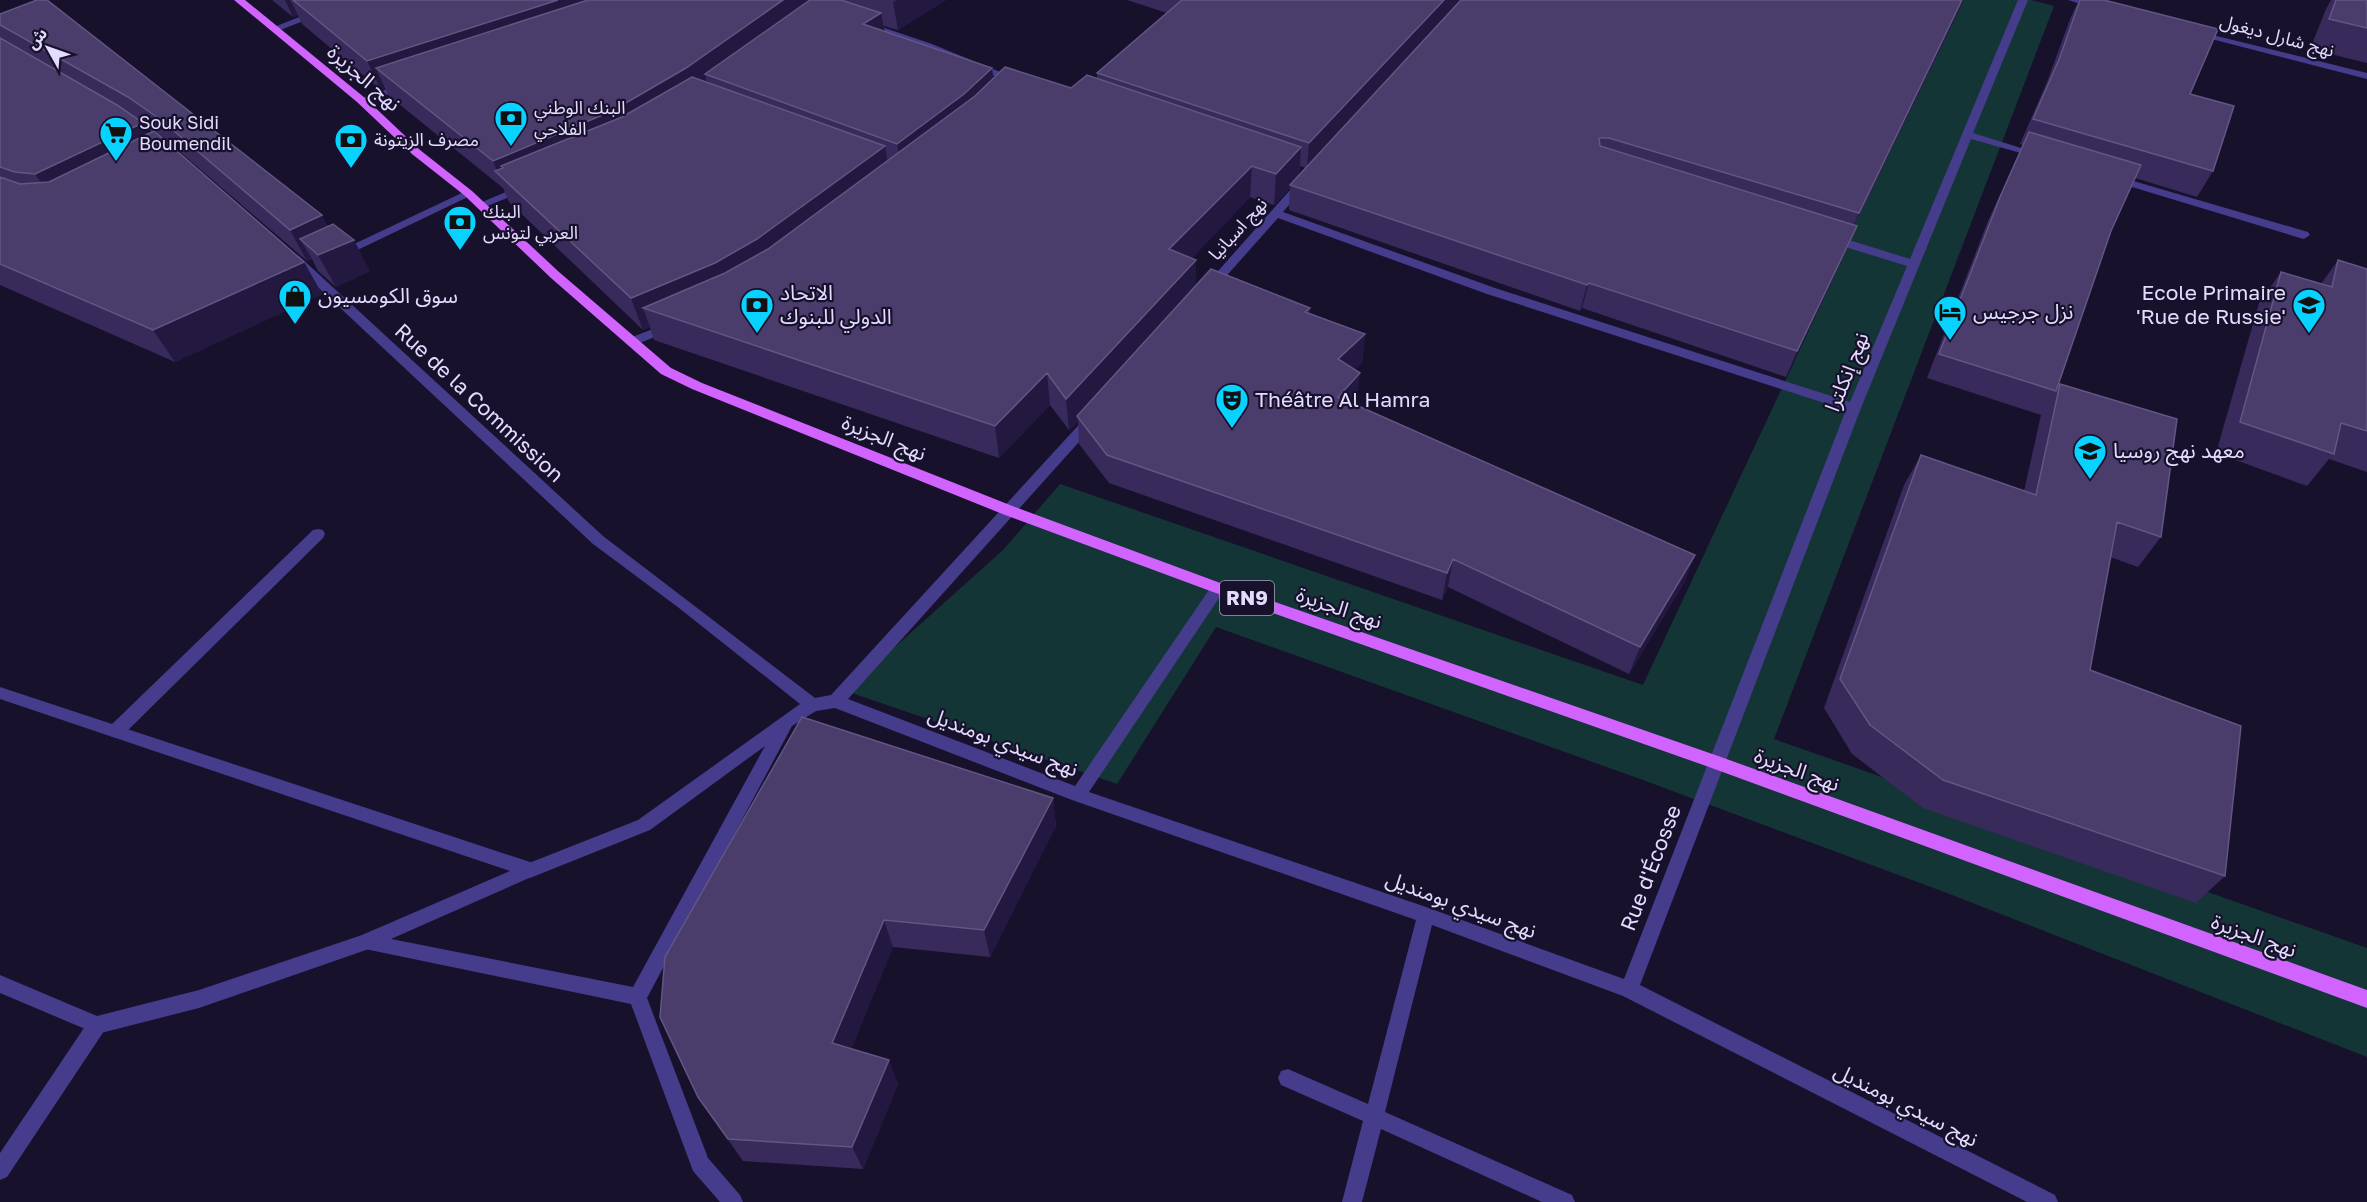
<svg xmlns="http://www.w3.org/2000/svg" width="2367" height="1202" viewBox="0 0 2367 1202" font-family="'Golos Text','Noto Sans Arabic',sans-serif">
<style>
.green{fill:#143536}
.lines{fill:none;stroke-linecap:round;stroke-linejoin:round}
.lane{fill:#453c8c;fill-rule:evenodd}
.street{fill:#453c8c;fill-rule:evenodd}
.primary{fill:#d163ff;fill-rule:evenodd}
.wall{fill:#382a5a;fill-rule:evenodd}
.shaded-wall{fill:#231840}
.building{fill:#4a3d6c;stroke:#625683;stroke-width:1.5}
.labels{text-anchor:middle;stroke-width:4.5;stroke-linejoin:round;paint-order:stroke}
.far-street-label{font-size:18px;fill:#e3dcff;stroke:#18112c}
.far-poi-label{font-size:18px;fill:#e3dcff;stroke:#18112c;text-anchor:start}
.shield{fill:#18112c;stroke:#a69fc0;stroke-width:1.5}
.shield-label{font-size:20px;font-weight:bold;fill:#e3dcff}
.street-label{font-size:21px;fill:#e3dcff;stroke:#18112c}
.poi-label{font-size:21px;fill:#e3dcff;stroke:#18112c;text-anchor:start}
</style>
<rect width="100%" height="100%" fill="#18112c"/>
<!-- green -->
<path class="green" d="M1964 0H2031L2054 6 1774 739 2367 948V1057L1947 893 1643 780 1216 627 1117 784 846 691 1003 550 1060 484 1643 685 1846 251 1849 236Z"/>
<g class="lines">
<!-- lane -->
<path class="lane" d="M0 687 530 862 536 865 539 870 536 875 366 950 199 1008 97 1034 0 993V975L97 1016 199 990 362 935 510 871 0 699Z"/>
<!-- street -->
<path class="street" d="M342 0H356L278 31 269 29Z
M2018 0H2028L1973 133 2044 155 2038 158 1971 139 1861 408 1640 985 2055 1195 2058 1202H2027L1623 996 1432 925 1385 1112 1572 1195 1575 1202H1542L1381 1129 1362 1202H1342L1363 1121 1281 1085 1278 1078 1281 1071 1288 1069 1368 1104 1416 920 1072 800 835 708 816 711 792 726 647 998 708 1158 740 1195 743 1202H720L693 1171 631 1004 360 948 357 942 360 936 366 934 633 987 765 746 650 830 530 878 524 875 521 870 524 865 638 820 800 704 679 608 593 544 291 262 289 259 295 255 299 256 603 536 815 698 831 695 1086 417H1096L1098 420 1096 423 848 699 1075 786 1213 584H1223L1225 588 1223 592 1089 792 1426 907 1624 979 1846 410 1487 294 1278 218 1213 291H1205L1203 288 1298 181 1302 180 1308 183 1283 212 1495 288 1850 402 1907 266 1826 241 1824 238 1830 234 1910 259Z
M2068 0H2085L2102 6 2097 9Z
M862 23H870L932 44 1020 80 1011 82 862 27Z
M2192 30 2367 73V79L2192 34Z
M407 82 411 83V87L361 103 356 100Z
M2113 175 2308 232 2310 235 2304 239 2300 238 2109 180V176Z
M525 184 531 187 529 189 485 207H477L475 205Z
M468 190 474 193 472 195 343 257H335L333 254Z
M671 322 675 323 677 326 675 329 632 346 626 342 627 339Z
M318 529 323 530 325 534 323 538 122 736 116 738 110 736 108 731 110 726 313 530Z
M97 1016 104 1019 106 1025 104 1031 7 1177 0 1180V1153L90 1019Z"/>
<!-- primary -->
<path class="primary" d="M234 0H245L365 98 420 150 472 191 559 272 671 368 702 383 1015 507 1223 584 1721 757 2367 990V1008L1709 767 1213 592 1005 515 692 389 661 374 551 278 464 195 412 154 357 102Z"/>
</g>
<!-- wall -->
<path class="wall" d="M272 0H946L898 30 884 26 885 32 992 68 993 78 1071 88 1097 79V73L1167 13 1127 0H1964L1855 225 1857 226 1846 251 1786 377 1582 308 1580 311 1289 210 1290 188 1274 205 1250 197 1192 258 1196 260V286L1310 308 1309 313 1365 334 1362 363 1355 369 1357 401 1354 404 1695 555 1684 583 1629 674 1448 587 1442 600 1109 483 1079 444 1078 421 1069 430 1050 405 999 458 654 340 650 327 643 330 509 202 503 188 389 96 385 88 381 90 302 24 298 15 293 17ZM1300 166 1306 168 1299 175Z
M2079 0H2104L2190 94 2213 171 2197 197 2135 178 2111 231 2056 391 2060 384 2161 537 2138 567 2110 557 2090 670 2225 876 2196 903 1923 808 1852 754 1824 708 1904 485 1921 455 2024 491 2041 415 1927 378 1988 221 2023 145 2020 144 2047 82 2070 19Z
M2331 0H2367V63L2310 49 2326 9Z
M0 14 328 226 370 271 336 287 318 271 312 259 307 261 179 151 162 139 304 262 322 294 175 362 0 285V38H1L0 37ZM144 127 153 132 149 134Z
M2338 260 2367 269V472L2329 459 2307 486 2216 453 2259 303 2281 272 2321 284Z
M1053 798 1056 826 990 957 893 947 851 1049 898 1084 863 1169 743 1161 698 1097 660 1017Z"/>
<!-- shaded-wall -->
<path class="shaded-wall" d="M285 0H290L298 15 293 17Z
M558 0H654L376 68 385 88 381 90 367 61Z
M783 0H808L810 13 705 74 708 87 503 168 501 166 508 183 498 173 493 161Z
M897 0H946L898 30 893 2Z
M1444 0H1463L1307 168 1309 143Z
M1962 0H1964L1848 238 1859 213Z
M881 13 886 38 863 24Z
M992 68 995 93 902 169 897 144Z
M143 123 162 155 57 206 35 174Z
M885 146 890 178 766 271 643 308 650 327 643 330 631 298Z
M1301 147 1299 178 1290 185V188L1274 205 1276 174Z
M1252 166 1250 197 1170 281 1169 249Z
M322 215 339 246 354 240 370 271 336 287 318 255 300 239 312 259 307 261 290 230Z
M1857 226 1846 251 1786 377 1797 351Z
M1196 260V291L1077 416 1078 421 1069 430 1066 399Z
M304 262 322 294 175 362 153 330Z
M1589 283 1582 308 1580 311 1587 285Z
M1365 334 1362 363 1335 388 1338 359Z
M1047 373 1050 405 999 458 995 426Z
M1360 373 1357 401 1335 425 1338 397Z
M1695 555 1684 583 1629 674 1640 647Z
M1453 559 1448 587 1442 600 1447 573Z
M1053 798 1056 826 990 957 984 930Z
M884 920 893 947 843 1068 832 1043Z
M889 1060 898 1084 863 1169 852 1147Z"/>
<!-- building -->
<path class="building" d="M37 0H47L322 215 290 230 161 120 128 97 0 25V14Z
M293 0H558L367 61Z
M588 0H783L686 68 612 111 493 161 376 68Z
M810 0H841L881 13 863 24 992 68 964 94 897 144 705 74Z
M1182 0H1444L1309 143 1097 73Z
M1461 0H1962L1859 213 1609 138H1599L1600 146 1857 226 1797 351 1589 283 1587 285 1290 185Z
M2080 0H2104L2218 29 2190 94 2234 106 2213 171 2033 119 2060 57Z
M2336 0H2367V28L2329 19Z
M0 38 117 105 143 123 35 174 15 172 0 167Z
M1005 67 1071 88 1087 75 1301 147 1276 174 1252 166 1169 249 1196 260 1066 399 1047 373 995 426 643 308 725 273 768 249 975 96Z
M692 77 885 146 757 239 715 263 631 298 495 171 503 168 501 166 622 117Z
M154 131 304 262 153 330 0 264V177L20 184 49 182Z
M2029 132 2141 165 2111 231 2056 391 1939 354 2000 197Z
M333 224 354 240 318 255 300 239Z
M2338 260 2367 269V431L2341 423 2334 454 2240 422 2281 272 2332 287Z
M1211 269 1310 308 1305 312 1365 334 1338 359 1360 373 1338 397 1695 555 1640 647 1453 559 1447 573 1107 455 1077 416Z
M2060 384 2177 419 2161 537 2117 522 2090 670 2241 726 2225 876 1943 780 1870 725 1840 679 1921 455 2036 495Z
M802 717 1053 798 984 930 884 920 832 1043 889 1060 852 1147 728 1139 698 1097 660 1017 665 957Z"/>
<!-- icons -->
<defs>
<symbol id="bank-pin" viewBox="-11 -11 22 30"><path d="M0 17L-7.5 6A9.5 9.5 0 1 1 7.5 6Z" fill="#08d2ff" stroke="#18112c"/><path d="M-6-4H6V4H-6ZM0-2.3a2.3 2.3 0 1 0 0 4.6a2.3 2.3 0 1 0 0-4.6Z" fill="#111"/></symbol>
<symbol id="supermarket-pin" viewBox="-11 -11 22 30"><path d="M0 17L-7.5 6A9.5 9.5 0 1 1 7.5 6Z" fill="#08d2ff" stroke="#18112c"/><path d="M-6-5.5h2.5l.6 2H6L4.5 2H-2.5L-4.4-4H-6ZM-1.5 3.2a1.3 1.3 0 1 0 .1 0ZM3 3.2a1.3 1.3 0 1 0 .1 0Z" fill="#111"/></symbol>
<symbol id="shop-pin" viewBox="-11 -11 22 30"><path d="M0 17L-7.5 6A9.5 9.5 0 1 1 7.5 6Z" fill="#08d2ff" stroke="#18112c"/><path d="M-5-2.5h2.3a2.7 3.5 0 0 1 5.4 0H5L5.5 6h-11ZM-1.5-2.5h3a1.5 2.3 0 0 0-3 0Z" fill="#111"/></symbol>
<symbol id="school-pin" viewBox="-11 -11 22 30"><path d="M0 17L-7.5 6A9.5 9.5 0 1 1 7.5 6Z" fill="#08d2ff" stroke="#18112c"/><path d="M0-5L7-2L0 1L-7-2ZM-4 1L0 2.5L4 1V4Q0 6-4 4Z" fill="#111"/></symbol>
<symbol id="hotel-pin" viewBox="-11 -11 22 30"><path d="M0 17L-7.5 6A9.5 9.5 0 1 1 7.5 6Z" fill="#08d2ff" stroke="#18112c"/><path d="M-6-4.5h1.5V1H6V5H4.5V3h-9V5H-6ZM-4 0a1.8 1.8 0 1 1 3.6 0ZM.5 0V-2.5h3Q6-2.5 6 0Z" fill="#111"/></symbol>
<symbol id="theatre-pin" viewBox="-11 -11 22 30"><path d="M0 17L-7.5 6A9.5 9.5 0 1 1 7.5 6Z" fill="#08d2ff" stroke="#18112c"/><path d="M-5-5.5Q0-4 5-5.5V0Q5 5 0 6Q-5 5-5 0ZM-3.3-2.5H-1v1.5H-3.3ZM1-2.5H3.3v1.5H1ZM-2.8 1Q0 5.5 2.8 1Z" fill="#111"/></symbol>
</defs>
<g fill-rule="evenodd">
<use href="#bank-pin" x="492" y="99" width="38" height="52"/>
<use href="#supermarket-pin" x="97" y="114" width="38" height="52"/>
<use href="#bank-pin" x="332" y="121" width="38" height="52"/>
<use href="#bank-pin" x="441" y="203" width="38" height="52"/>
<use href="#shop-pin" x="276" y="277" width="38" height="52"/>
<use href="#bank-pin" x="738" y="286" width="38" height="52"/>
<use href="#school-pin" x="2290" y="286" width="38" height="52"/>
<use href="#hotel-pin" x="1931" y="293" width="38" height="52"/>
<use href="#theatre-pin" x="1213" y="381" width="38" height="52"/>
<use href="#school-pin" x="2071" y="432" width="38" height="52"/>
</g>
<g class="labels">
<!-- far-street labels -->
<g class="far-street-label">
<text transform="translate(2277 36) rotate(15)" y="6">نهج شارل ديغول</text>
<text transform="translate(1238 229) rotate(-48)" y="6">نهج اسبانيا</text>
</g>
<!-- far-poi labels -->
<g class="far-poi-label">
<text x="534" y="114">البنك الوطني<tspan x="534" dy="21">الفلاحي</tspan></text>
<text x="139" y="129">Souk Sidi<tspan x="139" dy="21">Boumendil</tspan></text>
<text x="374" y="146">مصرف الزيتونة</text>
<text x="483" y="218">البنك<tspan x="483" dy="21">العربي لتونس</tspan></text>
</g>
<!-- shield labels -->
<rect class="shield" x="1220" y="581" width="54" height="34" rx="4.5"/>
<g class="shield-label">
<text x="1247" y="605">RN9</text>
</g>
<!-- street labels -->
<g class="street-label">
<text transform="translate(364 78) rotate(41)" y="7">نهج الجزيرة</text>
<text transform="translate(1847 372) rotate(-68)" y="7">نهج إنكلترا</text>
<text transform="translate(479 403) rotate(43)" y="7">Rue de la Commission</text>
<text transform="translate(884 438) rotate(22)" y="7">نهج الجزيرة</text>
<text transform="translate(1339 608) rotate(19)" y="7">نهج الجزيرة</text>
<text transform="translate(1003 742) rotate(21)" y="7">نهج سيدي بومنديل</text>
<text transform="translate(1797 770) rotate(20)" y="7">نهج الجزيرة</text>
<text transform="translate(1651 868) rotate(-69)" y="7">Rue d'Écosse</text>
<text transform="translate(1461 905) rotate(20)" y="7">نهج سيدي بومنديل</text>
<text transform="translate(2254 936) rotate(20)" y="7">نهج الجزيرة</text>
<text transform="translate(1906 1105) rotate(27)" y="7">نهج سيدي بومنديل</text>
</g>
<!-- poi labels -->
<g class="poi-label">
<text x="780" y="300">الاتحاد<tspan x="780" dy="24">الدولي للبنوك</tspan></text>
<text x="2286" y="300" text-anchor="end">Ecole Primaire<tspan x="2286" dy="24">'Rue de Russie'</tspan></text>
<text x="318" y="303">سوق الكومسيون</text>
<text x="1973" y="319">نزل جرجيس</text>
<text x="1255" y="407">Théâtre Al Hamra</text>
<text x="2113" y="458">معهد نهج روسيا</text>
</g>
</g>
<!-- north arrow -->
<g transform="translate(48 48) rotate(310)" stroke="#18112c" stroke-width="4.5" paint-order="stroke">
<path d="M0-4.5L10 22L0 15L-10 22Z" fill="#e3dcff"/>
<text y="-9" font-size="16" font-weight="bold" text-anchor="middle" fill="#e3dcff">ش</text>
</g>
</svg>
